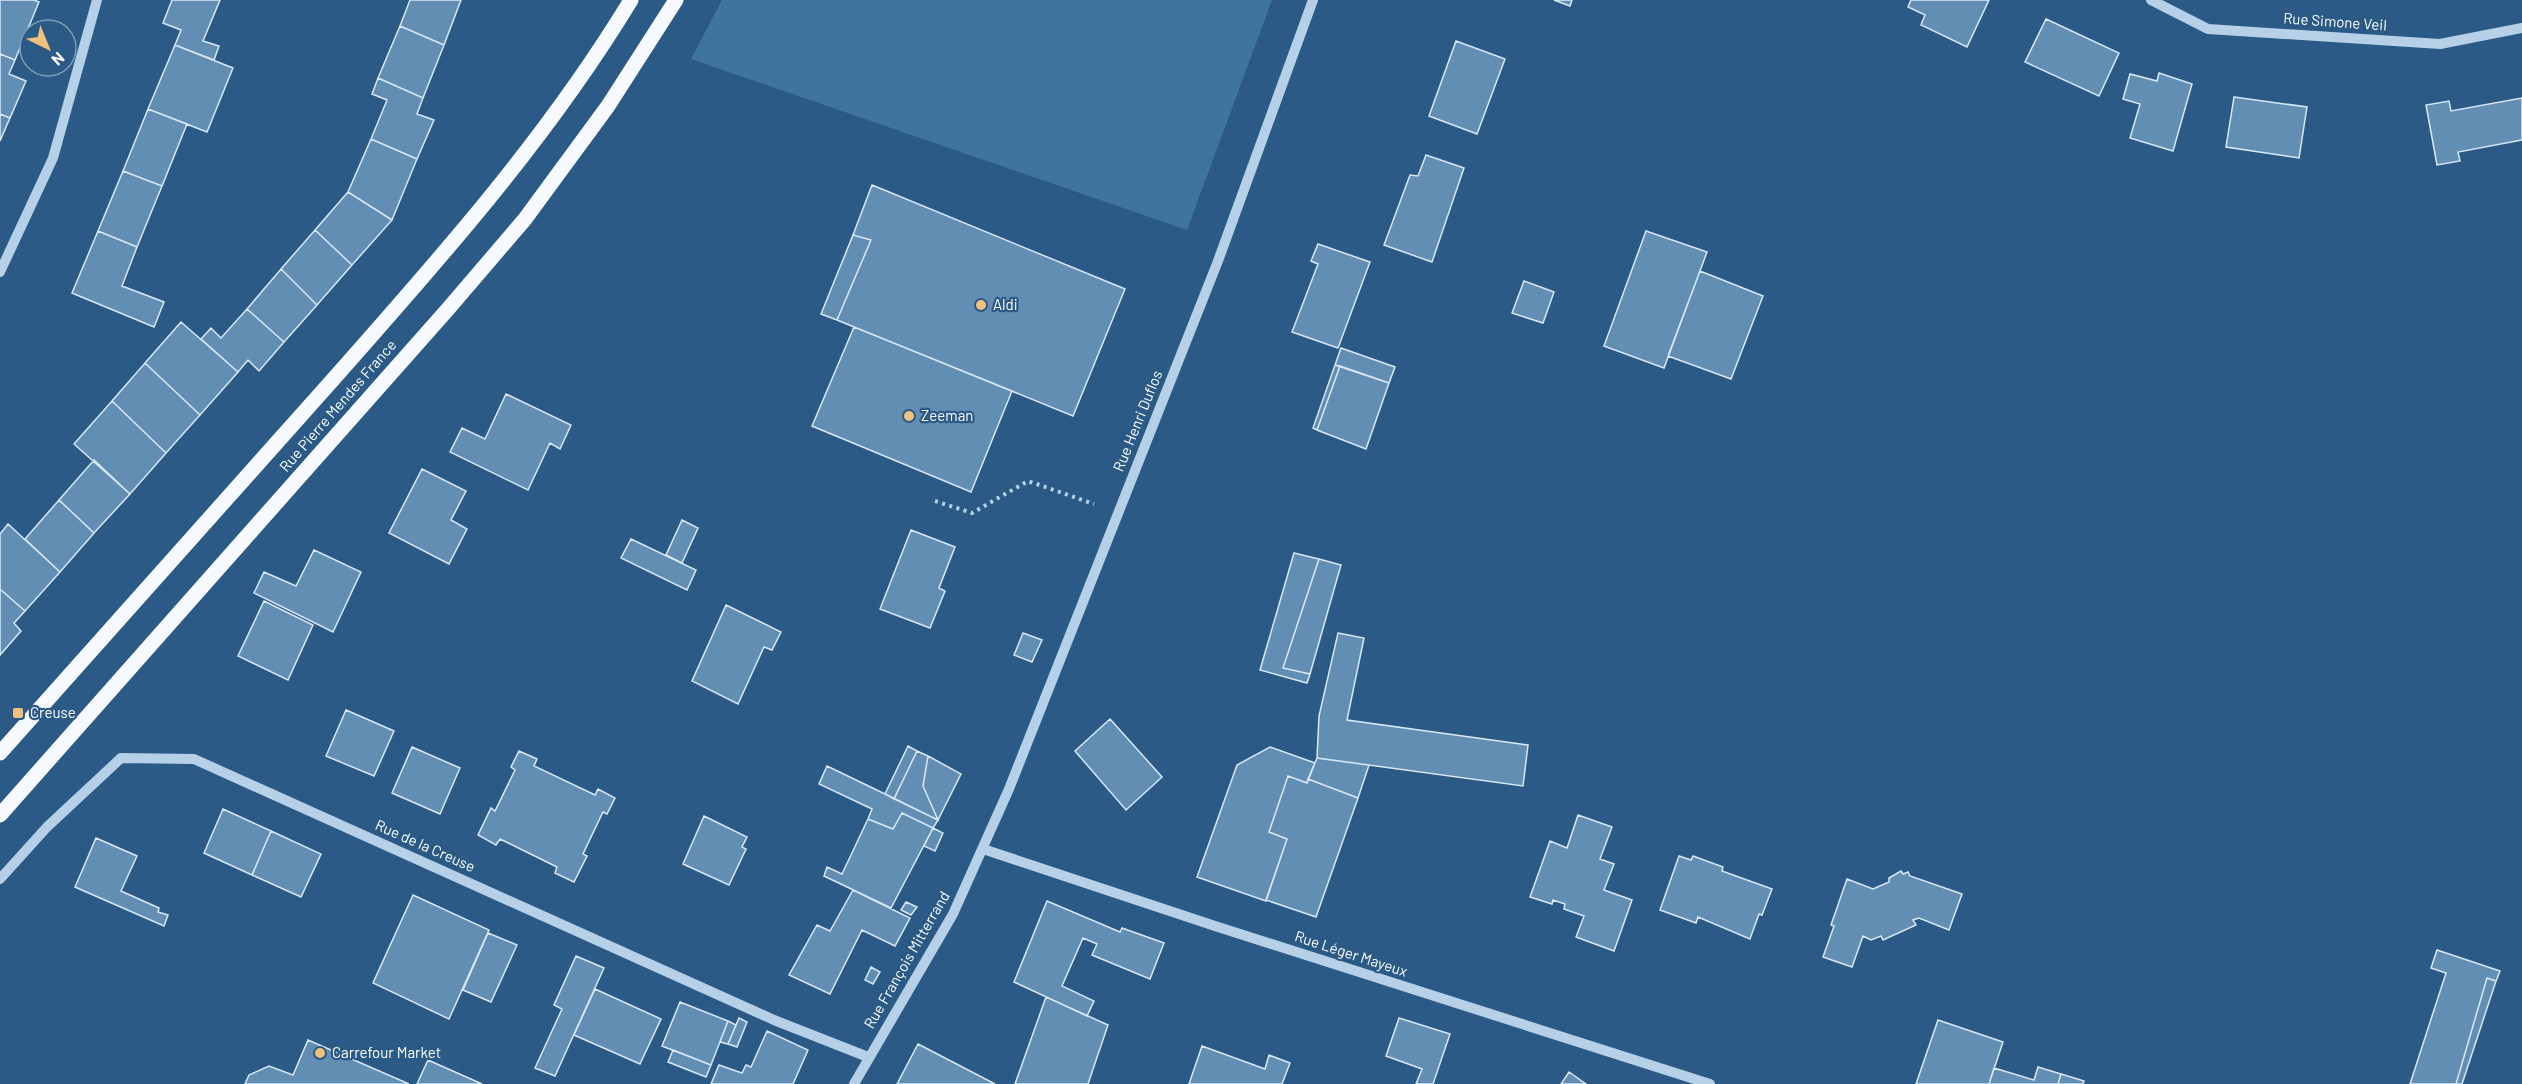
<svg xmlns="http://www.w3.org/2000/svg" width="2522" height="1084" viewBox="0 0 2522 1084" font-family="Barlow,sans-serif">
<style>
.green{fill:#3f74a1}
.building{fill:#628eb4;stroke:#d8e8f6;stroke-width:1.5}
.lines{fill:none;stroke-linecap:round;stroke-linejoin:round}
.path{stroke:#b5d0e7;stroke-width:4;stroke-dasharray:3 4.5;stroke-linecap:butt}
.minor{stroke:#b5d0e7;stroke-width:10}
.major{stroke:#f6fafe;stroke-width:15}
.poi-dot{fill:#eec27c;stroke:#2a5a85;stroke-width:2}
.labels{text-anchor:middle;stroke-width:4.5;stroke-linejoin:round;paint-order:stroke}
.street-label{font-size:15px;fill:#fff;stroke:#2a5a85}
.poi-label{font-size:15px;fill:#fff;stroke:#2a5a85;text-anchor:start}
</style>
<rect width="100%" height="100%" fill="#2a5a85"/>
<!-- green -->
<path class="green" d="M722 0H1272L1187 230 691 59Z"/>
<!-- building -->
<path class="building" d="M0 0H34L39 2 15 60 0 54Z
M172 0H220L203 41 219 46 214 60 175 45 181 30 163 23Z
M410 0H461L444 45 400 26Z
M1554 0H1572L1570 6Z
M1911 0H1989L1967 47 1921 25 1925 15 1908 7Z
M2046 19 2119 53 2099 96 2025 62Z
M400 26 444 45 423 98 378 78Z
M1456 41 1505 59 1477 134 1429 116Z
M175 45 233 68 207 132 148 109Z
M0 54 15 60 9 74 26 81 10 118 0 114Z
M2159 73 2192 84 2173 151 2130 138 2140 104 2123 99 2130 74 2157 81Z
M378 78 423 98 417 114 434 120 417 159 371 139 387 100 372 94Z
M2234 97 2307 107 2299 158 2226 147Z
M2522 98V140L2458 152 2460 161 2437 165 2426 105 2449 101 2451 111Z
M148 109 187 124 162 186 123 171Z
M0 114 10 118 0 141Z
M371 139 417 159 392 220 348 192Z
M1426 155 1464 168 1432 262 1384 245 1410 175 1418 176Z
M123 171 162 186 137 247 98 231Z
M872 185 1125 289 1073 416 837 320 871 240 853 235Z
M348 192 392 220 352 265 315 230Z
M315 230 352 265 317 305 281 269Z
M98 231 137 247 122 286 164 302 154 327 72 293Z
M1646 231 1707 252 1664 368 1604 346Z
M853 235 871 240 837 320 821 314Z
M1318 244 1370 262 1338 348 1292 332 1318 264 1311 261Z
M281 269 317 305 284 342 247 309Z
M1700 271 1763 296 1731 379 1668 356Z
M1524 281 1554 292 1543 323 1512 313Z
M247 309 284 342 259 371 248 360 238 372 201 339 211 328 221 338Z
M181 322 238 372 200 415 145 363Z
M854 327 1012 391 971 492 812 426Z
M1341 348 1395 367 1389 383 1335 365Z
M145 363 200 415 166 453 112 401Z
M1335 365 1340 366 1317 430 1313 428Z
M1340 366 1389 383 1366 449 1317 430Z
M506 394 571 425 560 449 550 443 528 490 450 452 462 428 485 439Z
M112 401 166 453 130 494 74 444Z
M94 460 130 494 94 533 59 500Z
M422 469 466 491 451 520 467 529 449 564 389 533Z
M59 500 94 533 60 572 25 539Z
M682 520 698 528 682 563 666 555Z
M8 524 60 572 25 611 0 589V534Z
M911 530 955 547 939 588 945 591 930 628 880 609Z
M631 539 696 570 687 590 621 558Z
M314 550 361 572 333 632 254 593 264 572 296 586Z
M1294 553 1319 559 1283 668 1310 674 1307 683 1260 670Z
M1319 559 1341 565 1310 674 1283 668Z
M0 589 25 611 14 623 21 631 0 655Z
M264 601 313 625 288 680 238 656Z
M726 605 781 632 772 650 764 647 738 704 692 681Z
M1023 633 1042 640 1032 662 1014 655Z
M1338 633 1364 638 1347 720 1528 745 1523 786 1317 758 1319 716Z
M346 710 394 731 374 776 326 756Z
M1110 719 1162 777 1126 810 1075 751Z
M908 746 917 751 894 799 885 794Z
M412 747 460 768 440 814 392 793Z
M1270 747 1315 763 1307 783 1288 776 1269 832 1287 839 1266 901 1197 877 1237 765Z
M519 751 537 759 534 766 595 795 598 789 615 798 607 814 603 812 583 854 587 856 574 882 555 873 557 867 500 839 496 845 478 835 491 808 495 811 515 770 511 767Z
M917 751 928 756 923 786 938 820 894 799Z
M928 756 961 774 938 820 923 786Z
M1317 758 1369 765 1358 798 1308 779Z
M827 766 885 794 938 820 933 828 902 813 893 829 868 819 872 809 819 784Z
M1288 776 1307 783 1308 779 1358 798 1316 917 1266 900 1287 839 1269 832Z
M223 809 271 831 252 875 204 853Z
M902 813 933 828 891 908 824 876 827 867 842 874 868 819 893 829Z
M1578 815 1612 827 1600 859 1614 864 1604 890 1632 900 1614 951 1576 937 1584 916 1564 909 1565 904 1553 900 1552 904 1530 897 1550 841 1567 848Z
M704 816 747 837 742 847 746 849 729 885 683 864Z
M933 828 943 833 935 851 924 846Z
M271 831 321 854 301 897 252 875Z
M96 838 137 856 121 891 159 908 158 912 168 915 164 926 75 887Z
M1679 856 1691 860 1693 856 1723 867 1722 871 1772 889 1762 915 1759 914 1750 939 1698 917 1696 923 1660 910Z
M1901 871 1903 874 1908 872 1910 876 1962 894 1949 930 1919 918 1913 920 1916 925 1883 940 1881 936 1871 940 1863 936 1852 967 1823 957 1834 926 1831 925 1847 879 1873 889 1889 882V878Z
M853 890 910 918 895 946 862 930 830 994 789 975 817 925 830 931Z
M413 895 489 930 449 1019 373 983Z
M1047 901 1120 932 1122 928 1164 943 1150 979 1092 955 1097 944 1083 938 1062 986 1094 1001 1087 1016 1014 982Z
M906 902 917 907 911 915 901 910Z
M488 933 517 945 491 1002 463 990Z
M2437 950 2500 971 2496 981 2487 978 2456 1084H2410L2446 973 2431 968Z
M576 956 604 968 555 1076 535 1068 562 1009 554 1005Z
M871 967 880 972 873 984 865 980Z
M2487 978 2496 981 2462 1084H2456Z
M595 989 661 1019 640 1064 574 1035Z
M1046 997 1108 1025 1088 1084H1015Z
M680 1002 728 1021 711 1065 662 1046Z
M739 1018 747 1022 737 1047 728 1044Z
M1399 1018 1450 1034 1433 1084H1416L1422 1069 1386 1056Z
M1938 1020 2003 1042 1989 1084H1916Z
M728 1021 736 1025 728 1044 720 1042Z
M767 1031 808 1050 793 1084H711L719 1065 742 1073 746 1065 751 1067Z
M308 1040 409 1084H245L249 1075 269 1066 293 1075Z
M918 1044 995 1084H897Z
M1202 1046 1265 1069 1269 1055 1290 1063 1282 1084H1189Z
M673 1050 711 1065 706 1077 668 1062Z
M428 1060 482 1084H417Z
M2038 1067 2061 1074 2058 1084H1989L1994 1068 2034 1080Z
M1569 1072 1586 1084H1561Z
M2061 1074 2084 1081 2083 1084H2058Z"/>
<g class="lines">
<!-- path -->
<path class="path" d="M935 501 972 513 1028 481 1094 504"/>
<!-- minor -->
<path class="minor" d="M2151 0 2208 29 2440 44 2522 28
M0 272 53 158 97 0
M983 849 1215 926 1710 1084
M0 879 47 827 121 758 194 759 774 1020 868 1057
M854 1084 953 914 1009 789 1218 261 1313 0"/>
<!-- major -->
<path class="major" d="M0 753C110 630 220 507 329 384 438 261 546 140 631 0
M0 815 448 309 525 219 608 106 676 0"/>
</g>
<!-- markers -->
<g class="poi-dot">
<circle cx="981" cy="305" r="6"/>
<circle cx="909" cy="416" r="6"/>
<rect x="12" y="707" width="12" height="12" rx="3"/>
<circle cx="320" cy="1053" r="6"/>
</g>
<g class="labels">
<!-- street labels -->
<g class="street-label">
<text transform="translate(2335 22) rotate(4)" y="5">Rue Simone Veil</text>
<text transform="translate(338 406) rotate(-49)" y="5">Rue Pierre Mendes France</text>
<text transform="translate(1138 421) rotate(-68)" y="5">Rue Henri Duflos</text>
<text transform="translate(425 846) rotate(24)" y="5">Rue de la Creuse</text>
<text transform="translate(1351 954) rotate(18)" y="5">Rue Léger Mayeux</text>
<text transform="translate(907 960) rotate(-60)" y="5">Rue François Mitterrand</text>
</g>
<!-- poi labels -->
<g class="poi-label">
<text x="993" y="310">Aldi</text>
<text x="921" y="421">Zeeman</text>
<text x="30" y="718">Creuse</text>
<text x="332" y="1058">Carrefour Market</text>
</g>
</g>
<!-- north arrow -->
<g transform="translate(48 48) rotate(137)"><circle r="28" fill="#2a5a85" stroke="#7f9cb6" stroke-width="1.5"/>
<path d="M0-4.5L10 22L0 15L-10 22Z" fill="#eec27c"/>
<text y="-9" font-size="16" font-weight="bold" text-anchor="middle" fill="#ffffff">N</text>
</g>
</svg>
